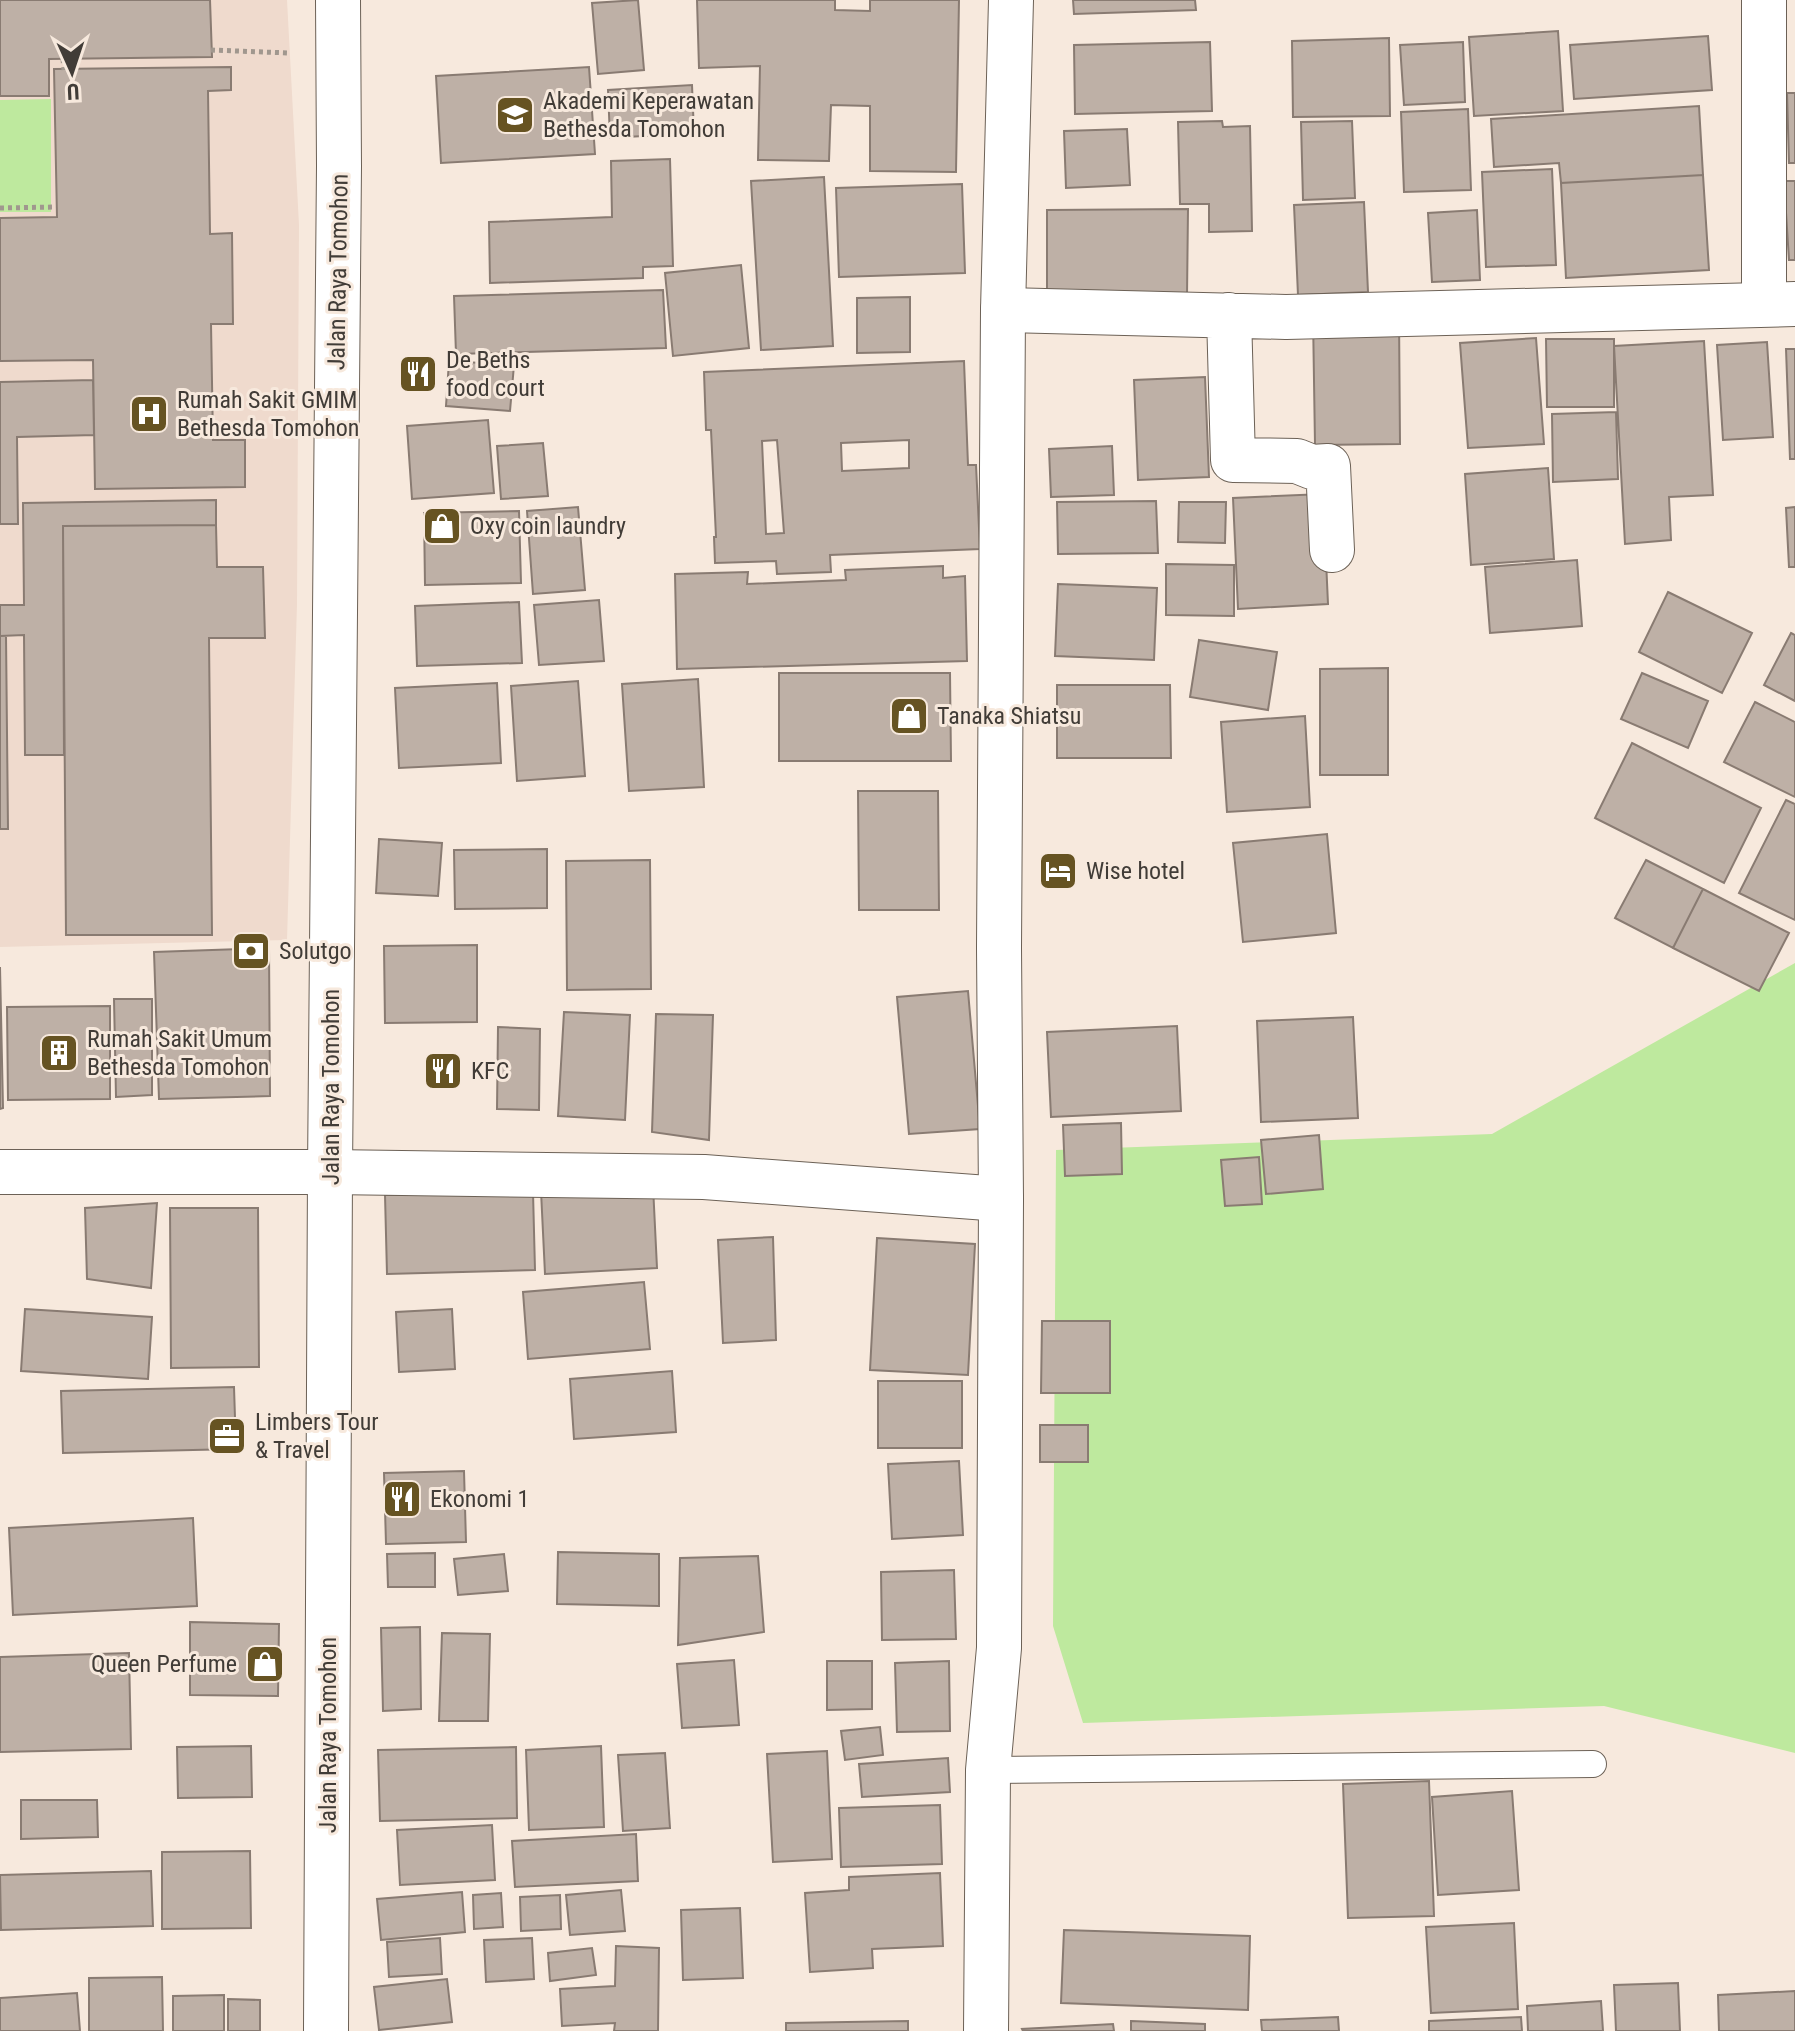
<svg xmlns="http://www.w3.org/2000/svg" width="1795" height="2031" viewBox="0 0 1795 2031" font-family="'Roboto Condensed',sans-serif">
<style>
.medical{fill:#efdacd}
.green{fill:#bee99e}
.building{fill:#beb0a6;stroke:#897b72;stroke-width:2;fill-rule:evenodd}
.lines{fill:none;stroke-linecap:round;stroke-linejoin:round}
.lane-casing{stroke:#6c6156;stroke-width:28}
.street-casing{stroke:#6c6156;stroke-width:46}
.primary-casing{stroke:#6c6156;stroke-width:46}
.highway-casing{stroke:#6c6156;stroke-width:46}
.path{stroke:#a0978e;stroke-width:5;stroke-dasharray:4 4;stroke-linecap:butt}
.lane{stroke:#fff;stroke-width:26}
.street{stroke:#fff;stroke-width:44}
.primary{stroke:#fff;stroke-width:44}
.highway{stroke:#fff;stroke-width:44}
.labels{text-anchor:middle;stroke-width:6;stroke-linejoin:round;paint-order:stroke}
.poi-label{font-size:24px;fill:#413c37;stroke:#f7e9dd;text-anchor:start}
.street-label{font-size:24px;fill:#413c37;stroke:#f7e9dd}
</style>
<rect width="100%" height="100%" fill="#f7e9dd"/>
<!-- medical -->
<path class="medical" d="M0 0H287L299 225 297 604 287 940 0 947Z"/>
<!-- green -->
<path class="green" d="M51 99V212H0V100Z
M1795 963V1753L1604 1706 1083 1723 1053 1626 1056 1150 1492 1134Z"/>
<!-- building -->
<path class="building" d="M0 0H210L212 57 49 59V96H0Z
M638 0 644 70 598 74 592 3Z
M697 0H835V10L870 11V0H959L956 172 870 171V106L831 105 829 161 758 160 760 66 699 68Z
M1073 0H1195L1196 10 1074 14Z
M1558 31 1563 111 1474 116 1469 37Z
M1708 36 1712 90 1574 99 1570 45Z
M1389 38 1390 116 1293 117 1292 41Z
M1210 42 1212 111 1075 114 1074 45Z
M1463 42 1465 102 1404 105 1400 45Z
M231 67V90L208 91 210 234 232 233 233 324H211L213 440H245V487L95 489 93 360 0 361V218L57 217 54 69Z
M589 67 595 154 441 163 436 76Z
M692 85 694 133 610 138 608 90Z
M1787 93H1795V163H1789Z
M1699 106 1703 175 1561 183 1559 163 1494 167 1491 119Z
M1468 109 1471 190 1404 192 1401 112Z
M1222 121 1223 127 1250 126 1252 231 1209 232V204H1180L1178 122Z
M1352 121 1355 198 1303 200 1301 122Z
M1127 129 1130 185 1066 188 1064 131Z
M670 159 673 266 643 267V278L490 283 489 222 612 217 611 161Z
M1552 169 1556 265 1486 267 1482 172Z
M1703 175 1709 270 1566 278 1561 183Z
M824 177 833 346 761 350 751 181Z
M1784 181H1795V260H1789Z
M962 184 965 273 839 277 836 188Z
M1364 202 1368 292 1298 295 1294 205Z
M1188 209 1187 296 1047 297V210Z
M1477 210 1480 280 1432 282 1428 213Z
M741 265 749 348 673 356 665 273Z
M663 290 666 348 456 354 454 296Z
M910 297V352L857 353V298Z
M1399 315 1400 444 1315 445 1313 316Z
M1536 338 1544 444 1468 448 1460 343Z
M1546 339H1614V407H1547Z
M1704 341 1713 495 1669 497 1671 540 1625 544 1614 346Z
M1767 342 1773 437 1723 440 1717 345Z
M1786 349H1795V459H1790Z
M449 361 514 365 510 411 446 406Z
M964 361 968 465H976L980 549 830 555 831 572 777 574 776 561 715 563 714 537H716L711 430H706L704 372ZM777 440 784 533 766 534 762 441ZM909 440V468L842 471 841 443Z
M1205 377 1209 477 1138 480 1134 380Z
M93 380 94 435 17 437 18 524H0V382Z
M1616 412 1618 479 1553 482 1552 414Z
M488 420 494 493 412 499 407 426Z
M543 443 548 496 501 499 497 446Z
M1112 446 1114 495 1051 497 1049 449Z
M1548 468 1554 559 1471 565 1465 474Z
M1323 494 1328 604 1238 609 1233 498Z
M216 500V525L63 526 64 755H25L24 635 0 636V605H24L23 503Z
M1156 501 1158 553 1058 554 1057 502Z
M1179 502H1226L1225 543 1178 542Z
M578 507 585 590 533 594 527 511Z
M1795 507V567H1789L1786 508Z
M519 511 521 583 425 585 424 513Z
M216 525 217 567H263L265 638H209L212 935H66L63 526Z
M1577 560 1582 626 1490 633 1485 567Z
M1166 564 1234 565V616L1166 615Z
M943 566V578L965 576 967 661 677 669 675 574 748 572 747 584 846 580 845 570Z
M1058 584 1157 588 1154 660 1055 656Z
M1668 592 1752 633 1722 693 1639 652Z
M599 600 604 661 539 665 534 605Z
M519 602 522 663 417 666 415 606Z
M1791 633 1795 635V701L1764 685Z
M0 636H6L8 829H0Z
M1199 640 1277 652 1268 710 1190 697Z
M1388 668V775H1320V669Z
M779 673H950L951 761H779Z
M1642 673 1708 701 1688 748 1621 719Z
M698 679 704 787 629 791 622 684Z
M578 681 585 776 517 781 511 686Z
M497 683 501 763 399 768 395 688Z
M1057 685H1170L1171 758H1057Z
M1755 702 1795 722V797L1724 762Z
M1305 716 1310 807 1227 812 1221 722Z
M1632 743 1761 808 1724 883 1595 818Z
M858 791H938L939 910H859Z
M1786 800 1795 804V920L1739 893Z
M1327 834 1336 933 1243 942 1233 843Z
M379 839 442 843 438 896 376 893Z
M547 849V908L455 909 454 850Z
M650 860 651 989 567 990 566 861Z
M1646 860 1703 889 1673 948 1615 918Z
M1703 889 1789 933 1759 991 1673 948Z
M477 945V1022L385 1023 384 946Z
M269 948 270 1096 159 1099 154 952Z
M0 967 3 1108 0 1109Z
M968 991 980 1129 909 1134 897 997Z
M114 999H152V1095L116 1097Z
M110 1006V1099L8 1100 7 1007Z
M564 1012 630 1015 625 1120 558 1116Z
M656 1014 713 1015 709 1140 652 1132Z
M1353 1017 1358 1118 1261 1122 1257 1021Z
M1177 1026 1181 1111 1051 1117 1047 1032Z
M498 1027 540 1029 539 1110 497 1109Z
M1121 1123 1122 1174 1065 1176 1063 1125Z
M1319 1135 1323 1189 1266 1194 1261 1140Z
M1259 1157 1262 1204 1225 1206 1221 1160Z
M653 1186 657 1268 545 1274 541 1191Z
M533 1192 535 1270 387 1274 385 1195Z
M157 1203 151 1288 87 1279 85 1208Z
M170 1208H258L259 1367 171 1368Z
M773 1237 776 1340 723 1343 718 1240Z
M877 1238 975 1244 968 1375 870 1370Z
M644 1282 650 1349 528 1359 523 1292Z
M25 1309 152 1317 148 1379 21 1371Z
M452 1309 455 1369 399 1372 396 1312Z
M1042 1321H1110V1393H1041Z
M672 1371 676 1432 574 1439 570 1379Z
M878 1381H962V1448H878Z
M234 1387 236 1449 63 1453 61 1391Z
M1040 1425H1088V1462H1040Z
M959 1461 963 1535 892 1539 888 1464Z
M464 1471 466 1542 386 1544 384 1473Z
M193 1518 197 1606 13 1615 9 1528Z
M558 1552 659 1554V1606L557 1604Z
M435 1553V1587H388L387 1554Z
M504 1554 508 1591 458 1595 454 1559Z
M758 1556 764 1632 678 1645 680 1558Z
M954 1570 956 1639 882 1640 881 1572Z
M190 1622 279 1624 278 1696 190 1695Z
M420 1627 421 1709 383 1711 381 1628Z
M442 1633 490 1634 488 1721H439Z
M129 1653 131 1749 0 1752V1657Z
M734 1660 739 1725 682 1728 677 1664Z
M827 1661H872V1709L827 1710Z
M949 1661 950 1731 897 1732 895 1663Z
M880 1727 883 1755 845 1760 841 1731Z
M251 1746 252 1797 178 1798 177 1747Z
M601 1746 604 1827 529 1830 526 1750Z
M516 1747 517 1818 380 1821 378 1750Z
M827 1751 832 1859 773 1862 767 1754Z
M665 1753 670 1828 623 1831 618 1755Z
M948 1758 950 1792 862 1797 859 1764Z
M1429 1781 1434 1916 1348 1918 1343 1784Z
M1512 1791 1519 1890 1438 1895 1432 1797Z
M21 1800H97L98 1837 21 1839Z
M940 1805 942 1864 841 1867 839 1808Z
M492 1825 495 1880 400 1885 397 1830Z
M636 1834 638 1881 515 1887 512 1841Z
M250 1851 251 1928 162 1929V1852Z
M151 1871 153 1926 1 1930 0 1875Z
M940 1873 943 1946 872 1949 873 1968 810 1972 805 1893 849 1890V1877Z
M621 1890 625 1931 570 1935 566 1895Z
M462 1892 465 1932 381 1940 377 1899Z
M501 1893 503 1927 474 1929 473 1895Z
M560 1895 561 1929 521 1931 520 1897Z
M740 1908 743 1978 683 1980 681 1910Z
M1514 1923 1518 2009 1431 2013 1426 1927Z
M1064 1930 1250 1936 1248 2010 1061 2003Z
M440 1938 442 1974 389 1977 387 1942Z
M532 1938 534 1979 486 1982 484 1940Z
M616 1946 659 1948 658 2031H614L615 2023 562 2026 560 1989 615 1986Z
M592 1948 596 1975 550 1981 548 1953Z
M162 1977 163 2031H89V1978Z
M447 1979 452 2022 379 2030 374 1987Z
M1678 1983 1680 2031H1616L1614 1985Z
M1795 1991V2031H1719L1718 1995Z
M77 1993 80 2031H0V1998Z
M224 1995V2031H173V1996Z
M228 1999 260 2000V2031H228Z
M1601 2001 1603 2031H1528L1527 2006Z
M1338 2017 1339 2031H1262L1261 2020Z
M1521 2017 1522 2031H1429V2021Z
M908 2021V2031H786V2023Z
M1131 2021 1205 2024V2031H1131Z
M1113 2024 1114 2031H1023L1022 2029Z"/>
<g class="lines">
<defs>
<path id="lane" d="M988 1770 1593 1764"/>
<path id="street" d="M1764 0V305
M1003 310 1286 317 1795 304
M1229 315 1233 460 1297 461 1312 467 1328 466 1332 550
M0 1172H330L704 1177 1001 1199"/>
<path id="primary" d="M986 2031 988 1770 999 1648 1001 1199 999 948 1003 310 1011 0"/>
<path id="highway" d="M326 2031 330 1172 339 166 338 0"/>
</defs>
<!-- lane casing -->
<use href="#lane" class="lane-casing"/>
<!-- street casing -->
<use href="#street" class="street-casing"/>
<!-- primary casing -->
<use href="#primary" class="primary-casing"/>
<!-- highway casing -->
<use href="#highway" class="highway-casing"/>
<!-- path -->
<path class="path" d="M211 50 289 53
M63 59 64 70
M0 208 56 207"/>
<!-- lane -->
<use href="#lane" class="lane"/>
<!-- street -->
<use href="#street" class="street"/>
<!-- primary -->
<use href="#primary" class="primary"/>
<!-- highway -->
<use href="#highway" class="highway"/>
</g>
<!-- icons -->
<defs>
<symbol id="university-square" viewBox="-11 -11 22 22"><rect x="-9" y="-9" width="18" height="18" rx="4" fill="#665322" stroke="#f7e9dd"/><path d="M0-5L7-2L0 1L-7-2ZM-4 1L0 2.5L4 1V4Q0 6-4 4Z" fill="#fff"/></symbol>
<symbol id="restaurant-square" viewBox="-11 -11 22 22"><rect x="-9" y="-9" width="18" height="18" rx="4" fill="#665322" stroke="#f7e9dd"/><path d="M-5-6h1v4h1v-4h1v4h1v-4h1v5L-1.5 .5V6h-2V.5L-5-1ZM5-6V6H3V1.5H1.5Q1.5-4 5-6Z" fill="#fff"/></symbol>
<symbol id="hospital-square" viewBox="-11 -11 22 22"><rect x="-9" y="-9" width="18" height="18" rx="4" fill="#665322" stroke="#f7e9dd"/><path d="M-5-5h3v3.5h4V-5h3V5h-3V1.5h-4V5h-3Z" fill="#fff"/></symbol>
<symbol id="shop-square" viewBox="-11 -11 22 22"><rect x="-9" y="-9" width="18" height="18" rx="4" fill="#665322" stroke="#f7e9dd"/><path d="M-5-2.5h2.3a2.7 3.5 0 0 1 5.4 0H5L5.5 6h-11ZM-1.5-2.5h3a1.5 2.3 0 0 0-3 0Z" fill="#fff"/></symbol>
<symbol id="hotel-square" viewBox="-11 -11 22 22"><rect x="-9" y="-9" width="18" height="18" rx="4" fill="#665322" stroke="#f7e9dd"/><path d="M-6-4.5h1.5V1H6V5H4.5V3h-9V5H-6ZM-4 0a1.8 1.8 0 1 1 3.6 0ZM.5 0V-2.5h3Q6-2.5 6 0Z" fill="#fff"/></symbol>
<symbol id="bank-square" viewBox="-11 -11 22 22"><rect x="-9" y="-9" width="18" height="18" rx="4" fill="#665322" stroke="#f7e9dd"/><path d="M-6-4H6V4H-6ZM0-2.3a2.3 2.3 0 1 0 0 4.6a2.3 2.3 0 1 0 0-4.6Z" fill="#fff"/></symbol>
<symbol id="building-square" viewBox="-11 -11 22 22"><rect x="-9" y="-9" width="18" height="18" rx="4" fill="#665322" stroke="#f7e9dd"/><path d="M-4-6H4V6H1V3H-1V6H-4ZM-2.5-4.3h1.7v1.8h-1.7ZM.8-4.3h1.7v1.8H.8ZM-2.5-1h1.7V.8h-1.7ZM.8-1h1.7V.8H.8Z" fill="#fff"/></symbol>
<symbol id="office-square" viewBox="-11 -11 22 22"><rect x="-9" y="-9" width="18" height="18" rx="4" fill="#665322" stroke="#f7e9dd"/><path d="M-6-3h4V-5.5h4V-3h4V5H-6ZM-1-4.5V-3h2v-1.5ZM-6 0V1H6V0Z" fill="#fff"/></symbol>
</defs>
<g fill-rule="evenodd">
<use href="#university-square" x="493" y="93" width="44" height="44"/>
<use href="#restaurant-square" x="396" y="352" width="44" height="44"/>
<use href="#hospital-square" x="127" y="392" width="44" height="44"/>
<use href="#shop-square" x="420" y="504" width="44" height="44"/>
<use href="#shop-square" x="887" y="694" width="44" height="44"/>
<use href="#hotel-square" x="1036" y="849" width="44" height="44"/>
<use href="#bank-square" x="229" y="929" width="44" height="44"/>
<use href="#building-square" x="37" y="1031" width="44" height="44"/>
<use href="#restaurant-square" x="421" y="1049" width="44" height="44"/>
<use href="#office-square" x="205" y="1414" width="44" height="44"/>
<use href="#restaurant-square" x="380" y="1477" width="44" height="44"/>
<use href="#shop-square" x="243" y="1642" width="44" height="44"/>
</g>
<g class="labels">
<!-- poi labels -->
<g class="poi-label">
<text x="543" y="109">Akademi Keperawatan<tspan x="543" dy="28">Bethesda Tomohon</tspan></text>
<text x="446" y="368">De Beths<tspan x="446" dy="28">food court</tspan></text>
<text x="177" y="408">Rumah Sakit GMIM<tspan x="177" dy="28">Bethesda Tomohon</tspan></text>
<text x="470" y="534">Oxy coin laundry</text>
<text x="937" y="724">Tanaka Shiatsu</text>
<text x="1086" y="879">Wise hotel</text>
<text x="279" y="959">Solutgo</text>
<text x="87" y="1047">Rumah Sakit Umum<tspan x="87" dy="28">Bethesda Tomohon</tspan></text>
<text x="471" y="1079">KFC</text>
<text x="255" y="1430">Limbers Tour<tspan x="255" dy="28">&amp; Travel</tspan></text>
<text x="430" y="1507">Ekonomi 1</text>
<text x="237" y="1672" text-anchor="end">Queen Perfume</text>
</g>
<!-- street labels -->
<g class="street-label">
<text transform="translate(338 272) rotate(-89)" y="8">Jalan Raya Tomohon</text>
<text transform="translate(331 1087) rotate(-90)" y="8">Jalan Raya Tomohon</text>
<text transform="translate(328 1735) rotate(-90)" y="8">Jalan Raya Tomohon</text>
</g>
</g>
<!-- north arrow -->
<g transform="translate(72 72) rotate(177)" stroke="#f7e9dd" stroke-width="6" paint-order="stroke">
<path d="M0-6L14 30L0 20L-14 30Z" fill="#413c37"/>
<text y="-12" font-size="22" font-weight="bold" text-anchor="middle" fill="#413c37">U</text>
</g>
</svg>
